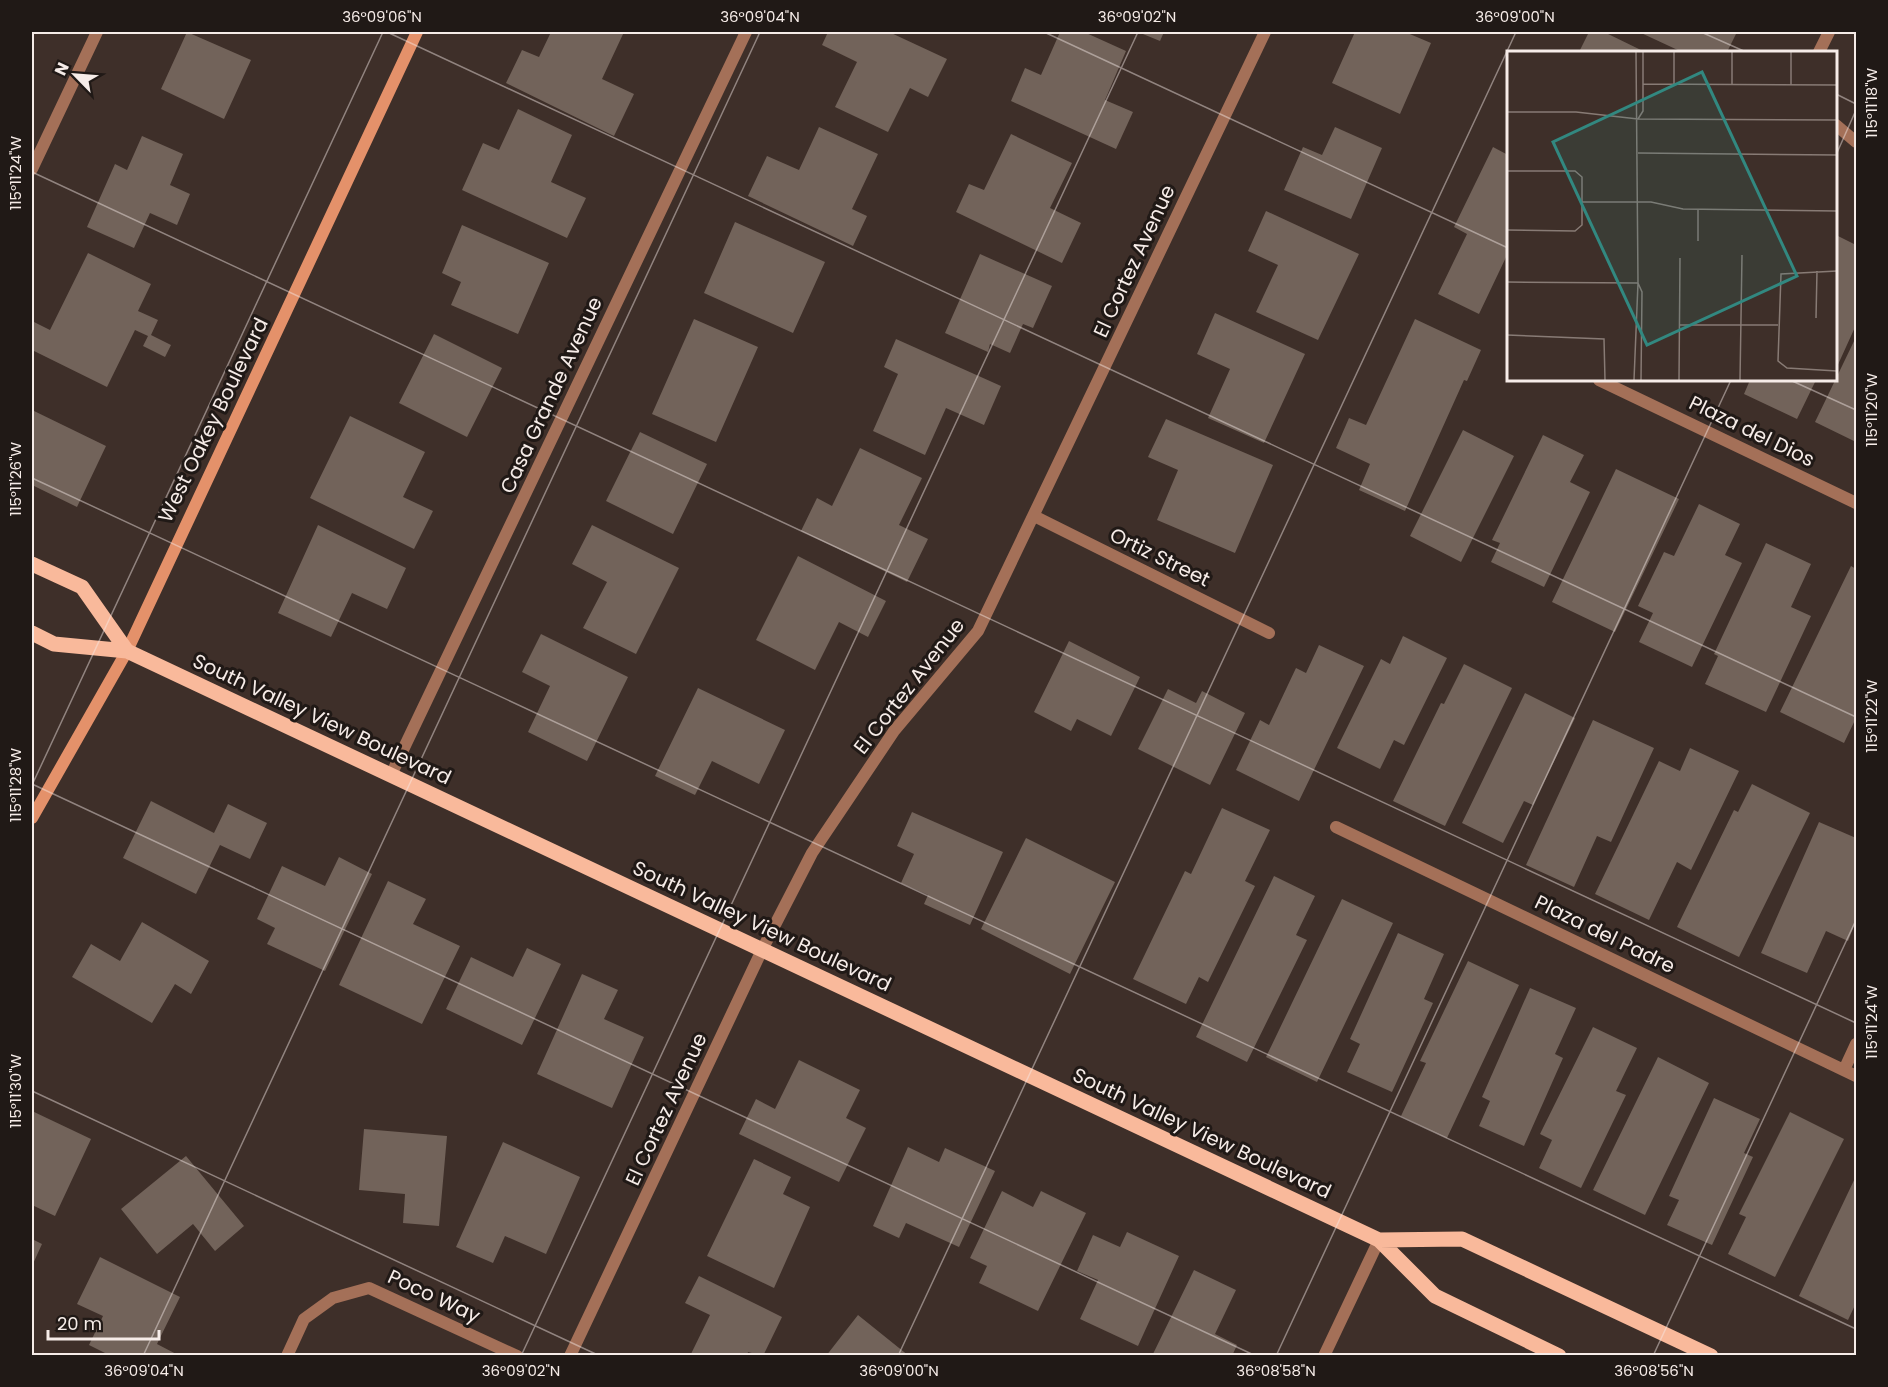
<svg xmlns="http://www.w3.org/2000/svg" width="1888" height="1387" viewBox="0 0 1888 1387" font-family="Poppins,sans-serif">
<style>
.building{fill:#72635a}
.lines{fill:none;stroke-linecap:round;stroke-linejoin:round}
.minor{stroke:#a47058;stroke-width:12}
.secondary{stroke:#e4916a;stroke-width:12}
.primary{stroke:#f9b99b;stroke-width:15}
.ticks{fill:none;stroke:#f6ece8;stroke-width:1.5;stroke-opacity:0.45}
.labels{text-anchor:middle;stroke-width:6;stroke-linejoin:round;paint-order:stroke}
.street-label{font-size:20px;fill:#f6ece8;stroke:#201916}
.inset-road{fill:none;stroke:#887b75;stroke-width:1.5}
.view{fill:#328880;fill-opacity:0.15;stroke:#328880;stroke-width:3}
.inset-edge{fill:none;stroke:#f6ece8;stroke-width:3}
.neatline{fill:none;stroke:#f6ece8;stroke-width:2}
.ticks-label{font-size:15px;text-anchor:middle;fill:#f6ece8}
</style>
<rect width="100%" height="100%" fill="#3e2f29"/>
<!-- building -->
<path class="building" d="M187 32 251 60 224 119 161 89Z
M551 32H624L602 79 634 94 614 136 506 83 522 50 539 57Z
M828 32H889L947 59 928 97 910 88 888 132 835 107 857 62 822 45Z
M1060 32H1084L1126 51 1105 100 1133 112 1116 149 1011 101 1025 68 1041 75Z
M1138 32H1164L1160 41Z
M1355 32H1405L1431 43 1400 114 1332 83Z
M1589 32H1604L1645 52H1579Z
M1639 32H1737L1727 52H1682Z
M518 109 572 135 551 182 586 198 567 238 462 190 483 143 499 150Z
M819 127 878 154 852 209 867 216 853 246 748 196 767 156 799 170Z
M1335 127 1382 148 1351 219 1284 190 1303 147 1322 155Z
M1011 134 1072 163 1050 208 1081 223 1062 263 956 212 969 184 984 190Z
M142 136 183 154 170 185 190 194 177 225 150 213 134 248 87 227 115 164 127 170Z
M1493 147 1508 155V253L1479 314 1438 294 1467 234 1454 227Z
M1266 211 1359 254 1318 340 1256 312 1278 265 1248 251Z
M735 222 825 262 793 333 704 293Z
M462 225 549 263 518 334 451 305 461 282 442 273Z
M1836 235 1856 245V325L1836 369Z
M88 253 151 284 138 311 158 320 151 335 171 345 165 357 143 346 148 336 135 330 107 387 32 350V321L50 330Z
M980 254 1052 286 1033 328 1023 324 1010 353 990 344 988 352 945 333Z
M1215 313 1305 354 1264 443 1208 418 1230 369 1197 354Z
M694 319 758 347 716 442 652 414Z
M1415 319 1481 350 1467 381 1464 380 1405 511 1359 490 1370 464 1336 448 1349 418 1366 425Z
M434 334 502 368 467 437 399 403Z
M1856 337V442L1815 422Z
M896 339 1001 386 984 425 946 408 925 455 873 431 898 374 884 367Z
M1750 380H1816L1797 419 1744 394Z
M32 410 106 446 77 507 32 485Z
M350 416 425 452 403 497 433 511 414 549 310 498Z
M1166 419 1273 465 1235 553 1157 520 1178 470 1148 457Z
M1463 430 1514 456 1461 562 1410 536Z
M640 432 707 464 673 534 606 501Z
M1543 435 1584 455 1570 482 1590 492 1544 587 1491 562 1500 543 1492 540Z
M860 448 922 478 899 525 928 539 907 582 801 531 817 498 832 506Z
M1616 469 1679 499 1615 632 1552 602Z
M1699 504 1740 524 1725 555 1742 563 1692 667 1639 642 1653 613 1638 606 1664 552 1674 556Z
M318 525 406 568 387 609 352 593 331 637 278 613Z
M592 525 679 568 636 654 583 628 607 582 572 564Z
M1766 543 1811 564 1791 607 1811 616 1766 712 1705 684 1718 656 1714 654Z
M798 556 886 601 868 637 839 622 815 670 756 640Z
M1851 566 1856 569V718L1844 743 1780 712Z
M541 634 628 677 587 761 528 732 550 686 522 672Z
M1403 636 1447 658 1404 745 1394 740 1380 769 1337 748 1381 659 1390 664Z
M1069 641 1140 677 1111 736 1077 719 1071 731 1034 712Z
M1319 645 1364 666 1299 801 1236 770 1260 720 1269 725 1296 668 1306 673Z
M1464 664 1512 688 1445 826 1393 801 1441 703 1444 704Z
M698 688 785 730 759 784 712 761 695 795 655 776Z
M1168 689 1196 703 1202 691 1245 713 1210 785 1138 749Z
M1525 693 1575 718 1533 805 1524 801 1503 843 1462 823Z
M1593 720 1654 748 1611 842 1597 836 1574 887 1526 865Z
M1690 748 1739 771 1691 870 1677 862 1649 920 1595 894 1659 761 1680 771Z
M1752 784 1810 813 1739 957 1677 927 1734 810 1738 812Z
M151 801 214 833 228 804 267 823 250 859 220 845 196 894 123 858Z
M1222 808 1270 830 1245 881 1255 886 1208 982 1199 977 1186 1004 1133 979 1185 871 1191 874Z
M912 812 1003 852 970 925 924 904 928 895 901 883 914 854 897 846Z
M1819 822 1856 838V921L1848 941 1826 931 1807 973 1761 953Z
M1026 838 1115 882 1070 974 981 929Z
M339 857 372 874 325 971 267 944 275 928 257 919 282 866 325 886Z
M1274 876 1315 896 1296 935 1307 940 1247 1062 1196 1037Z
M388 881 426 899 413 924 460 946 422 1024 339 985Z
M1342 899 1393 923 1317 1082 1266 1057Z
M142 922 209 961 191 994 175 984 152 1023 72 977 91 944 120 961Z
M1398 933 1444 954 1424 999 1433 1003 1392 1092 1347 1072 1360 1044 1350 1039Z
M527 948 561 964 522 1045 446 1009 471 957 513 977Z
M1468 961 1519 985 1447 1138 1401 1116 1426 1063 1420 1061Z
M582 974 618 990 604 1019 644 1037 612 1108 537 1074Z
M1530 988 1576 1008 1555 1054 1563 1058 1524 1146 1479 1126 1490 1101 1482 1097Z
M1593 1027 1637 1048 1616 1091 1626 1095 1581 1188 1539 1168 1552 1140 1540 1134Z
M1658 1057 1709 1083 1645 1215 1593 1190Z
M799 1060 860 1090 846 1118 866 1128 839 1182 739 1134 756 1099 775 1109Z
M1714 1098 1760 1119 1744 1153 1753 1157 1712 1245 1667 1225 1679 1200 1669 1196Z
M32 1111 91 1139 55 1216 32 1205Z
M1790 1112 1844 1139 1775 1277 1728 1254 1746 1217 1739 1214Z
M364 1129 447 1136 439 1226 403 1223 405 1194 359 1190Z
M503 1142 580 1177 546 1254 505 1236 493 1263 456 1247Z
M908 1147 939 1162 945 1148 995 1171 959 1247 906 1223 899 1238 873 1226Z
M186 1156 244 1226 215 1251 193 1224 157 1254 121 1209Z
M754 1159 791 1177 783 1194 810 1207 774 1288 707 1256Z
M1856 1176V1303L1848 1320 1799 1296Z
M1002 1191 1033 1207 1041 1191 1086 1213 1038 1311 979 1283 987 1266 970 1258Z
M1127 1232 1179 1256 1138 1346 1080 1319 1098 1280 1077 1271 1093 1235 1120 1247Z
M32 1239 42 1244 32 1266Z
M100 1257 180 1297 157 1344 180 1356H111L89 1345 103 1316 77 1304Z
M1194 1270 1236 1290 1215 1334 1237 1345 1232 1356H1152Z
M699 1276 782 1317 763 1356 748 1352 747 1356H690L710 1315 685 1303Z
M858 1315 909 1356H826Z"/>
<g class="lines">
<!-- minor -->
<path class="minor" d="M1819 52 1829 32
M1836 125 1856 142
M32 169 97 32
M1599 380 1856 503
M1034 516 1269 633
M391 775 746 32
M1336 827 1856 1076
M1844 1070 1856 1044
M287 1356 304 1319 333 1298 369 1288 517 1356
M570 1356 762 950 812 853 894 731 978 631 1265 32
M1324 1356 1379 1240"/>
<!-- secondary -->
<path class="secondary" d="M32 818 127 651 417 32"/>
<!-- primary -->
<path class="primary" d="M32 564 82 587 127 651
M32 633 54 644 127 651 1379 1240 1435 1296 1559 1356
M1379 1240 1462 1239 1711 1356"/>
</g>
<!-- ticks -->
<path class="ticks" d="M387 32 1856 717M1044 32 1508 248M1701 32 1746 52M1836 94 1856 104M1836 155 1856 110M32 172 1856 1023M1790 380 1856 410M32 478 1856 1329M32 784 1256 1356M32 785 383 32M32 1091 600 1356M143 1356 760 32M521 1356 1138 32M898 1356 1516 32M1276 1356 1731 380M1653 1356 1856 920"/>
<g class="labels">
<!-- street labels -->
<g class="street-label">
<text transform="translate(1134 261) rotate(-65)" y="7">El Cortez Avenue</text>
<text transform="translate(551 395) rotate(-65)" y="7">Casa Grande Avenue</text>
<text transform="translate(213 420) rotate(-64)" y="7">West Oakey Boulevard</text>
<text transform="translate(1752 431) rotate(26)" y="7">Plaza del Dios</text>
<text transform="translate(1160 557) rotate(26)" y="7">Ortiz Street</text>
<text transform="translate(909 686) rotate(-52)" y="7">El Cortez Avenue</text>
<text transform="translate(322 719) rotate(25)" y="7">South Valley View Boulevard</text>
<text transform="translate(762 926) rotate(25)" y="7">South Valley View Boulevard</text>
<text transform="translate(1605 934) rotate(26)" y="7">Plaza del Padre</text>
<text transform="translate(666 1109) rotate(-65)" y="7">El Cortez Avenue</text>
<text transform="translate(1202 1133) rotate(25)" y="7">South Valley View Boulevard</text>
<text transform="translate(434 1296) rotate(25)" y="7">Poco Way</text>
</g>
</g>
<!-- overview -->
<g transform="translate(1507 51)">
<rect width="330" height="330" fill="#3e2f29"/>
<path class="inset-road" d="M136 33 330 34M167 33V1M225 33V1M284 34V1M0 61H69L131 68 330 69M131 68 136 60V1M131 102 330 104M0 120H68L75 126V174L68 180 0 179M75 151H144L176 158 330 160M191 190V159M330 220 274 223 271 310 280 317 330 320M0 231 131 232M131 232 135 241 134 329M309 267 310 220M172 274H271M0 284 97 288 98 329M127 329 131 232 129 1M172 329 173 207M233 329 235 204"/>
<path class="view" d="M195 21 290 225 140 294 46 91Z"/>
<rect width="330" height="330" class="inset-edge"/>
</g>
<!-- border -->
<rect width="1888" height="1387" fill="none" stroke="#201916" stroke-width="66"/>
<!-- north arrow -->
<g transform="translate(75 75) rotate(295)" stroke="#201916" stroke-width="4.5" paint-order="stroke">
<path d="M0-4.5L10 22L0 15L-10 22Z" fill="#f6ece8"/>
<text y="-9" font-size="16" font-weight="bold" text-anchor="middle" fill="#f6ece8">N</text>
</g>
<!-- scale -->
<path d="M48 1330v9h111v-9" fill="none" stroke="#f6ece8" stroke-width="3"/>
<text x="57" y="1330" font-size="18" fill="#f6ece8" stroke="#201916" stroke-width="4.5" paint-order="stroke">20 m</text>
<rect x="33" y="33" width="1822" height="1321" class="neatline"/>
<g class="ticks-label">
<text x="382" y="22">36°09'06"N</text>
<text x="760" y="22">36°09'04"N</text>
<text x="1137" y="22">36°09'02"N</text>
<text x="1515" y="22">36°09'00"N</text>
<text transform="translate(1872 103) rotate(-90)" y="5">115°11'18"W</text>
<text transform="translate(16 173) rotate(-90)" y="5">115°11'24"W</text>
<text transform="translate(1872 410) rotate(-90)" y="5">115°11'20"W</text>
<text transform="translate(16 479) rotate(-90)" y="5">115°11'26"W</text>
<text transform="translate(1872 716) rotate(-90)" y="5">115°11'22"W</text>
<text transform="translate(16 785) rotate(-90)" y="5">115°11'28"W</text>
<text transform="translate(1872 1022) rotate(-90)" y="5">115°11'24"W</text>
<text transform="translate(16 1091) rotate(-90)" y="5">115°11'30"W</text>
<text x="144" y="1376">36°09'04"N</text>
<text x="521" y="1376">36°09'02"N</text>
<text x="899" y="1376">36°09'00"N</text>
<text x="1276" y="1376">36°08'58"N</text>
<text x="1654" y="1376">36°08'56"N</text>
</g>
</svg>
